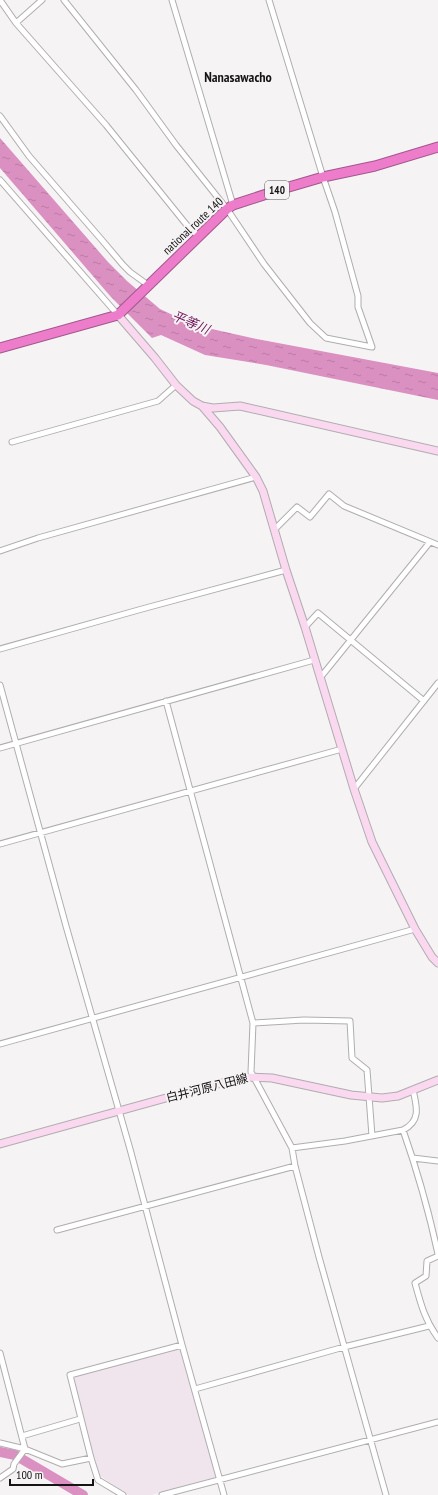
<svg xmlns="http://www.w3.org/2000/svg" width="438" height="1495" viewBox="0 0 438 1495" font-family="'PT Sans Narrow','Noto Sans JP',sans-serif">
<style>
.built{fill:#f0e5ec}
.water{fill:url(#water-ripples)}
.lines{fill:none;stroke-linecap:round;stroke-linejoin:round}
.river{stroke:#db90c2;stroke-width:10}
.street-casing{stroke:#b0adaf;stroke-width:7}
.secondary-casing{stroke:#b0adaf;stroke-width:9}
.highway-casing{stroke:#a1588b;stroke-width:11}
.street{stroke:#fff;stroke-width:5}
.secondary{stroke:#fad8ef;stroke-width:7}
.highway{stroke:#ed7cca;stroke-width:9}
.labels{text-anchor:middle;stroke-width:4;stroke-linejoin:round;paint-order:stroke}
.shield{fill:#f6f3f5;stroke:#585758;stroke-width:1}
.shield-label{font-size:11px;font-weight:bold;fill:#151415}
.street-label{font-size:12px;fill:#151415;stroke:#f6f3f5}
.water-label{font-size:13px;font-style:italic;fill:#6e1658;stroke:#f6f3f5}
.quarter-label{font-size:14px;font-weight:bold;fill:#151415;stroke:#f6f3f5}
</style>
<defs>
<pattern id="water-ripples" width="26" height="14" patternUnits="userSpaceOnUse"><rect width="26" height="14" fill="#db90c2"/><path d="M2 4q2-2 4 0t4 0M15 11q2-2 4 0t4 0" fill="none" stroke="#bb7ba6"/></pattern>
</defs>
<rect width="100%" height="100%" fill="#f6f3f5"/>
<!-- built -->
<path class="built" d="M179 1349 182 1351 216 1475 214 1478 151 1495H128L99 1475 74 1379 76 1375Z"/>
<!-- water -->
<path class="water" d="M0 138 108 262 127 281 160 309 194 325 252 338 438 373V400L266 365 205 355 161 335 152 338 111 297 0 168Z"/>
<g class="lines">
<!-- river -->
<path class="river" d="M0 1452 15 1455 83 1495"/>
<defs>
<path id="street" d="M0 0 16 23 106 125 190 229 199 236
M64 0 136 90 176 145 227 209 264 264 310 323 326 338 372 347 358 307V296L335 212 323 177 269 0
M172 0 233 205
M16 23 42 0
M0 116 29 156 101 239 123 265 130 272 148 285
M0 180 118 315
M12 442 158 401 176 385
M274 530 297 507 310 517 329 494 344 506 438 545
M0 551 38 538 256 477
M305 627 318 613 424 701
M0 649 142 609 286 570
M320 678 430 542
M0 685 66 926 130 1149 182 1345 224 1495
M166 701 253 1023 251 1072 292 1148 295 1166 319 1257 386 1495
M0 748 314 660
M354 789 438 683
M0 844 342 749
M253 1023 304 1020 350 1021 352 1058 367 1070 372 1136
M0 1044 415 929
M403 1130C417 1170 429 1212 438 1254
M292 1148 345 1141 403 1130C421 1121 417 1107 413 1090
M413 1158 438 1161
M57 1230 295 1166
M438 1256 427 1261 426 1276 415 1283C421 1305 425 1320 438 1338
M0 1353 25 1449
M195 1389 344 1347 429 1326
M22 1436 80 1419
M0 1443 25 1449 62 1464 91 1458
M0 1478 13 1469 14 1464 25 1449
M123 1495 98 1480 91 1458 70 1375 182 1345
M162 1495 438 1422"/>
<path id="secondary" d="M118 315 155 358 176 385 193 401 202 406 220 427 256 477 263 491 286 570 305 627 354 789 372 842 415 929 432 957 438 963
M202 406 213 408 240 406 438 451
M0 1144 202 1088 245 1077 272 1078 351 1095 382 1098 398 1096 438 1080"/>
<path id="highway" d="M0 348 118 315 227 209 233 205 282 189 323 177 375 166 438 147"/>
</defs>
<!-- street casing -->
<use href="#street" class="street-casing"/>
<!-- secondary casing -->
<use href="#secondary" class="secondary-casing"/>
<!-- highway casing -->
<use href="#highway" class="highway-casing"/>
<!-- street -->
<use href="#street" class="street"/>
<!-- secondary -->
<use href="#secondary" class="secondary"/>
<!-- highway -->
<use href="#highway" class="highway"/>
</g>
<g class="labels">
<!-- shield labels -->
<rect class="shield" x="265" y="181" width="24" height="18" rx="3"/>
<g class="shield-label">
<text x="277" y="194">140</text>
</g>
<!-- street labels -->
<g class="street-label">
<text transform="translate(193 226) rotate(-43)" y="4">national route 140</text>
<text transform="translate(207 1088) rotate(-14)" y="4">白井河原八田線</text>
</g>
<!-- water labels -->
<g class="water-label">
<text transform="translate(191 322) rotate(23)" y="5">平等川</text>
</g>
<!-- quarter labels -->
<g class="quarter-label">
<text x="238" y="82">Nanasawacho</text>
</g>
</g>
<!-- scale -->
<path d="M10 1479v6h83v-6" fill="none" stroke="#151415" stroke-width="2"/>
<text x="16" y="1479" font-size="12" fill="#151415" stroke="#f6f3f5" stroke-width="3" paint-order="stroke">100 m</text>
</svg>
